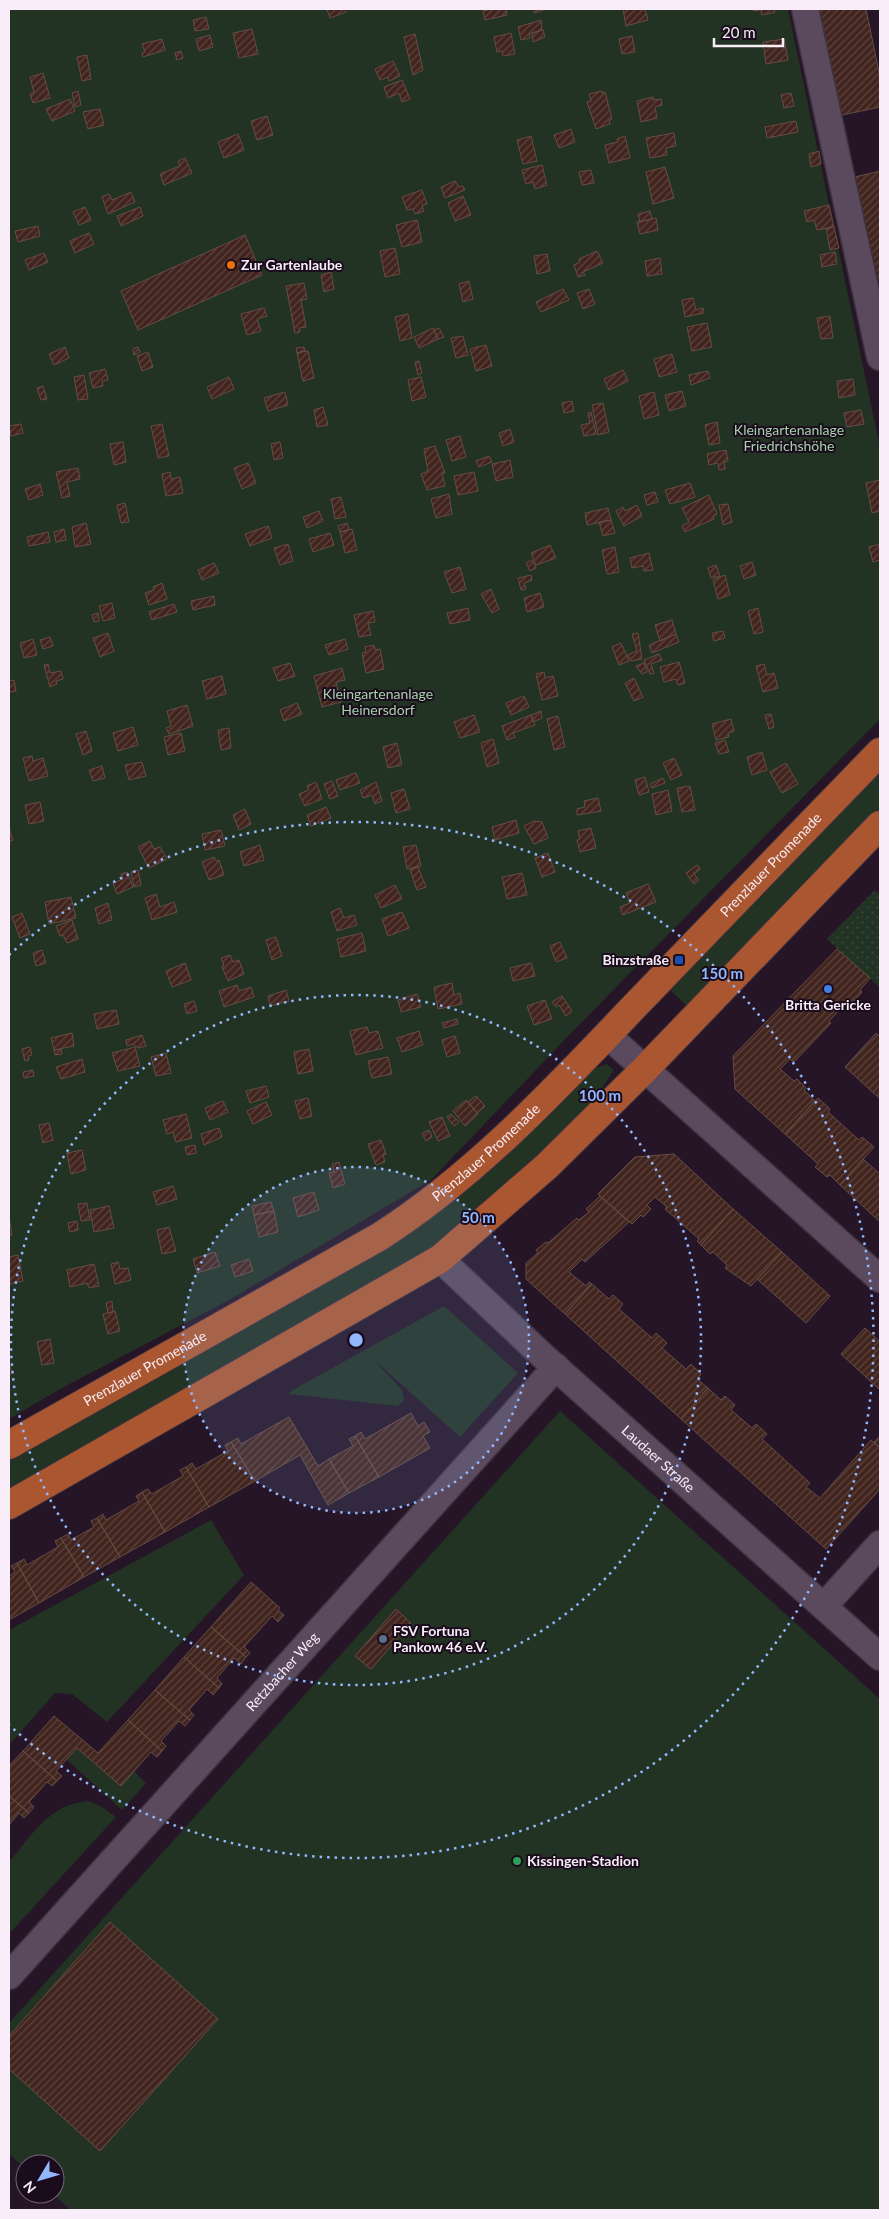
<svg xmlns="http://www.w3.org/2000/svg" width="889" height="2219" viewBox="0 0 889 2219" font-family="Lato,sans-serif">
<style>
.green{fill:#223324}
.park{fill:url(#park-dots)}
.building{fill:url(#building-hatch);stroke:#674c44}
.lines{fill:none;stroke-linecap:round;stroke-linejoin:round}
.street-casing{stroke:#3c313e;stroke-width:29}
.primary-casing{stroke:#3c313e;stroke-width:30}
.street{stroke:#5b495d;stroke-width:26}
.primary{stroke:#aa5731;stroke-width:28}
.ring{fill:none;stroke:#92b7fd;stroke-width:2.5;stroke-dasharray:2.5 5}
.food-dot{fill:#e8710a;stroke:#1b0c1d;stroke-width:2}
.transit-dot{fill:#1a4fb4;stroke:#1b0c1d;stroke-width:2}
.shop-dot{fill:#3f7fe0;stroke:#1b0c1d;stroke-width:2}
.service-dot{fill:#5c6f8a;stroke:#1b0c1d;stroke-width:2}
.leisure-dot{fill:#2e9e5b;stroke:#1b0c1d;stroke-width:2}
.labels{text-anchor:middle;stroke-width:4;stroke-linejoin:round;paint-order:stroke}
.poi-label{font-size:14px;font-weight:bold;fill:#f8edf8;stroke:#1b0c1d;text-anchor:start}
.park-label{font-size:14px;fill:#a5d3a9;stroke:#1b0c1d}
.street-label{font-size:14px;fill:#f8edf8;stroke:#1b0c1d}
.centre{fill:#92b7fd;stroke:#1b0c1d;stroke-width:2.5}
.ring-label{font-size:15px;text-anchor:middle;font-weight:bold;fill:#92b7fd;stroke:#1b0c1d;stroke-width:4;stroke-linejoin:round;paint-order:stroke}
</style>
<defs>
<pattern id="park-dots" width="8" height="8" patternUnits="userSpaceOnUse" patternTransform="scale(1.25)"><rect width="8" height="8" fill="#223324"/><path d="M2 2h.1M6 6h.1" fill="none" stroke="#38473a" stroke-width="1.8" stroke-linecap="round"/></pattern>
<pattern id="building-hatch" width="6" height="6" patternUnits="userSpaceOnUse" patternTransform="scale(1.25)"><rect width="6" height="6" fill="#41241d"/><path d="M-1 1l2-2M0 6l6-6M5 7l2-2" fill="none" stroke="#5d443f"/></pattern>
</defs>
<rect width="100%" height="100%" fill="#251526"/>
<!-- green -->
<path class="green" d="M9 9H788L880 447V719L576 1028 431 1180 229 1300 62 1388 9 1419Z
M880 769V809L689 1008 668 988Z
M607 1064 614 1070 595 1099 565 1133 423 1257 9 1492V1458L411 1228 587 1071Z
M444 1306 518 1373 460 1437 372 1358 402 1390 404 1400 398 1406 289 1394 291 1391Z
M560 1411 880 1699V2210H71L53 2194H55V2164H25V2168L9 2154V2023Z
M211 1520 244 1575 107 1722 72 1694 55 1693 9 1745V1630Z
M77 1748 121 1786 134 1771 146 1783 122 1810 67 1760Z
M89 1801 102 1807 116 1817 9 1934V1862C33 1834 49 1804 89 1801Z"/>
<!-- park -->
<path class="park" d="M875 890 880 895V988L827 939Z"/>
<!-- building -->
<path class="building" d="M327 9H345L346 12 330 18Z
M493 9H506L507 15 485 20 483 11Z
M533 9H546L535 13Z
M623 9H645L648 20 626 26Z
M753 9H774L775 12 762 15 761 10 754 11Z
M819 9H866L880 77V107L842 115Z
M206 17 209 29 195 31 193 20Z
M541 20 542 30 529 34 530 38 521 40 518 27Z
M252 29 258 54 239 58 233 33Z
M543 30 545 37 533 42 532 33Z
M511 33 515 54 503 56 502 51 497 52 494 37Z
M415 34 423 70 413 75 404 37Z
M210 35 213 47 199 51 196 39Z
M632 36 635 52 622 54 619 39Z
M162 39 165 50 143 57 142 53 145 52 142 44Z
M784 39 788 60 766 64 763 42Z
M181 51 183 58 177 60 175 53Z
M87 55 91 79 82 81 77 57Z
M393 61 400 76 389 81 388 77 380 80 375 69Z
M43 73 50 98 33 103 30 94 34 93 30 77Z
M402 80 410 99 402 102 399 93 388 98 384 87Z
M78 91 81 105 75 107 72 93Z
M602 91V93L605 92 612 119 609 120 610 124 596 129 587 102 591 101 589 94Z
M791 93 794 106 784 108 781 95Z
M653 97V100L661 99 662 105 655 107 657 118 641 122 637 101Z
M70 99 75 111 52 121 46 109Z
M100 109 104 125 88 129 83 112Z
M267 116 273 135 257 140 251 121Z
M796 121 798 132 767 138 765 127Z
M571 129 575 142 559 148 554 135Z
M674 133 676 146 666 148 667 155 650 158 646 138Z
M238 134 244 150 224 158 218 142Z
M531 136 537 161 523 164 517 140Z
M625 136 630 158 609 163 605 145 618 142 617 139Z
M819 151 821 164 811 167 809 154Z
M185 158 192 173 164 185 160 174 180 166 178 161Z
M542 165 547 185 535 189 533 182 526 184 522 170Z
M665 167 674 198 653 204 646 172Z
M591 170 594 183 582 185 579 172Z
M880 171V296L855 177Z
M455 181 459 187 463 186 465 190 445 198 441 187Z
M422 190 427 204 422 205 424 211 415 214 413 209 407 210 402 197Z
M131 192 135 202 108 214 102 197 109 194 112 200Z
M463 196 471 215 455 221 448 203Z
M829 205 834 227 817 230 814 220 807 222 804 211Z
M85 207 91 220 79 225 73 212Z
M140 207 143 216 121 226 117 216Z
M650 211 652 219 640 222 638 214Z
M656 218 658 230 640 234 637 222Z
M417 220 422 242 402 247 396 225Z
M38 226 40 236 18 242 15 231Z
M834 227 839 248 830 250 826 228Z
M89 233 94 244 75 253 70 241Z
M245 235 262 275 138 330 121 291Z
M395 248 400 274 385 277 380 251Z
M597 251 603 263 583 272 585 275 578 277 574 265 580 262 579 259Z
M835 252 837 264 822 267 820 255Z
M44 253 48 262 29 270 25 260Z
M547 254 550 271 537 274 534 256Z
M660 258 662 274 647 276 645 261Z
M331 272 334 289 324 292 321 275Z
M469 281 473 299 463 302 459 284Z
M304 283 307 299 301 300 306 327 299 328 300 332 295 333 286 286Z
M563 289 569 300 541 312 536 302Z
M589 289 595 304 583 309 577 293Z
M693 298 696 310 703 308 704 313 685 317 682 300Z
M264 308 267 316 257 319 261 331 247 335 241 314Z
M408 314 412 338 400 341 395 317Z
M830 316 833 338 821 339 817 318Z
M707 323 712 347 692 351 687 327Z
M433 328 438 339 419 348 414 337Z
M439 328 444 337 438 339 434 330Z
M463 336 468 355 456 358 451 338Z
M486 345 492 366 476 371 470 349Z
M65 347 69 358 54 365 49 354Z
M138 347 140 352 134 355 133 349Z
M304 347 305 351 297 353 296 348Z
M308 351 314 378 303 381 297 353Z
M148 352 153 367 142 371 137 356Z
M672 354 677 372 659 377 654 359Z
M419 361 422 373 418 375 415 362Z
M105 369 108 380 102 381 103 386 93 388 89 373Z
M623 370 628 381 609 390 604 379Z
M708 371 710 378 691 385 689 375Z
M84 375 88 399 78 400 74 377Z
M229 377 234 389 212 399 207 387Z
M421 377 426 397 412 401 408 380Z
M853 379 855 395 839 398 837 381Z
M43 386 47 399 41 400 37 388Z
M682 391 686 406 669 411 665 395Z
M285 392 288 405 268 411 264 398Z
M654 392 659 415 644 419 639 396Z
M572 401 574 411 564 413 562 403Z
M603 403 609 432 598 435 592 405Z
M323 407 328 425 317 427 314 410Z
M861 410 864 424 847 427 844 413Z
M591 412 596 434 584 436 581 425 590 423 588 413Z
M717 422 720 443 709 445 705 425Z
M21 424 23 433 11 436 9 426Z
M162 424 169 456 158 458 151 426Z
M510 429 514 442 503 446 499 433Z
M460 436 466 457 452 461 446 440Z
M123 442 126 462 114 465 110 444Z
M280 442 283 458 274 460 271 444Z
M435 446 445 473H442L445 486 427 490 421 474 428 471 424 449Z
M726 450 728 461 724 462 725 469 719 470 718 463 709 465 707 454Z
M489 456 492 462 479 467 476 461Z
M510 460 513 477 496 481 492 464Z
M248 463 256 483 242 489 234 468Z
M78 468 80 479 67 482 70 496 62 498 56 472Z
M170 472 171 479 180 477 183 493 166 496 162 474Z
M474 472 478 491 458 495 454 476Z
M880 480V511L872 513 866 483Z
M690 483 695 497 670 504 665 490Z
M40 484 43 495 29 500 25 489Z
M655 492 658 502 647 505 644 495Z
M449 494 452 514 436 518 431 499Z
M709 495 717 514 713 516 714 519 685 532 682 526 689 522 682 508Z
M341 497 346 517 335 519 331 499Z
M125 503 129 522 121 523 117 505Z
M728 504 732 522 723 525 719 505Z
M637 505 642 516 624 526 616 511 623 507 625 511Z
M608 508 611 520 587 525 585 513Z
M319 511 323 521 307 528 303 517Z
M611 520 615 533 603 536 599 522Z
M86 523 91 544 75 547 72 527Z
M347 523 349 530 340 532 338 526Z
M268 526 272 538 250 546 245 534Z
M64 529 66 540 56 542 54 532Z
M352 529 357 550 345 553 340 532Z
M48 532 50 542 29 546 27 537Z
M330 533 334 545 313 552 309 539Z
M288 544 293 561 280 565 274 548Z
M880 544V560L873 562 869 547Z
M550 545 556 558 536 565 531 553Z
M615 547 619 572 607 574 602 550Z
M649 553 653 570 644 571 643 566 632 568 630 558Z
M532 560 536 568 530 571 526 563Z
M752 562 756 575 744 579 740 566Z
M214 563 219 573 202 580 198 570Z
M716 565 720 576 711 578 708 568Z
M460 567 466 589 452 593 444 572Z
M531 575 532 580 524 583 526 589 521 590 518 578Z
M725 575 730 595 718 599 713 580Z
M162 583 167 599 149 605 145 593 154 590 153 587Z
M491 589 499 609 492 613 481 594Z
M540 593 544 607 527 612 524 598Z
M214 596 215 605 193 610 191 601Z
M112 603 115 618 103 621 99 606Z
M174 604 177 612 152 620 149 612Z
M468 608 470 620 450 624 447 613Z
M758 608 763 632 754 634 748 611Z
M373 611 375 622 368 623 371 635 359 637 354 615Z
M98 613 99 621 94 622 92 615Z
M672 620 676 634 660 641 655 625Z
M723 631 725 638 714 641 712 633Z
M108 633 114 651 100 657 93 638Z
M638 633 642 659 631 661 628 655 637 651 632 634Z
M676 634 679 642 652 653 649 645Z
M50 637 53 646 43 649 40 640Z
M33 639 37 655 24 658 20 643Z
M345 639 348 649 329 655 325 645Z
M621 643 629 661 619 665 612 647Z
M374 645 375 650 380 649 384 669 366 673 362 653 366 652 365 647Z
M659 654 662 660 651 664 654 673 650 674 644 660Z
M679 662 685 683 678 685 676 679 664 682 660 667Z
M290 663 295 676 278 681 273 668Z
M644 663 647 672 642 674 636 666Z
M48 664 50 673 61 671 63 679 56 681 57 684 50 687 44 665Z
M764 664 767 675 774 673 778 688 763 692 756 666Z
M342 668 345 680 336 682 341 702 322 707 314 676Z
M544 672 545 678 553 676 558 696 542 700 536 674Z
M222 676 226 694 207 699 202 681Z
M634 678 643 697 634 701 625 683Z
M14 680 16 691 9 692V681Z
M524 696 529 707 511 715 506 703Z
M297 703 302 714 284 721 280 710Z
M187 705 193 726 169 734 166 728 171 726 167 711Z
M541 711 542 718 533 722 531 715Z
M771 714 774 727 769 729 765 715Z
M474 715 480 732 460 738 454 722Z
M531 715 535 725 513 733 515 737 507 740 502 726Z
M558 716 565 747 554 750 547 719Z
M731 719 734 731 728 733 729 737 716 740 712 724Z
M133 727 138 745 118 751 113 733Z
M229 728 231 748 221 750 218 730Z
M86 731 92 751 83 755 76 734Z
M181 733 185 751 168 755 164 737Z
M493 739 499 763 487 767 481 743Z
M725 740 729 752 719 754 715 743Z
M397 743 402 765 388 768 383 747Z
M762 752 767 770 752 775 747 757Z
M32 756 33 761 43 758 48 776 29 781 23 758Z
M674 758 682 775 671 780 663 763Z
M142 762 146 776 129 780 125 765Z
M786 763 798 784 782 793 770 772Z
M102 766 105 778 93 781 89 770Z
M356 773 360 783 340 790 336 780Z
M645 777 649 792 639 795 635 780Z
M663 778 665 783 652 788 650 784Z
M332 781 338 796 330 799 324 784Z
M316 782 322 799 305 806 299 794 309 790 307 786Z
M376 782 382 801 375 804 372 795 363 798 360 790Z
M690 786 695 810 682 812 677 788Z
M404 789 410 809 396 813 391 793Z
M668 790 672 811 656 815 652 794Z
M598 798 601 811 577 815V809L585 807 584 801Z
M40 802 44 821 29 824 25 805Z
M326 807 331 818 311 826 307 815Z
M245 809 251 824 239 830 233 815Z
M516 820 519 833 495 840 492 827Z
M534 821 542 822 548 838 534 844 524 826Z
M9 828 13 840 9 841Z
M591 828 596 848 580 852 577 840 580 839 578 831Z
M221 830 225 846 205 850 202 834Z
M150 841 154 849 160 847 167 859 149 868 138 847Z
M260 845 264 860 244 866 240 852Z
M416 845 421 866 407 869 403 847Z
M548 853 555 872 542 877 535 858Z
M214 857 216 861 219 860 224 875 209 880 202 862Z
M697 865 700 869 694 874 699 880 694 884 686 873Z
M418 867 426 887 417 890 410 870Z
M138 870 141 885 134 887 131 872Z
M127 872 133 887 117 894 113 883 123 879 121 874Z
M522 873 527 895 507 899 502 877Z
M648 884 656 902 623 915 620 907 630 903 626 893Z
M395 885 402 899 381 908 375 895Z
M156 894 160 907 174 902 177 912 152 920 145 898Z
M71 897 76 918 49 924 45 902Z
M108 903 112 920 99 924 95 908Z
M340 908 344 918 354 915 357 925 337 931 331 912Z
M402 912 409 928 388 936 382 919Z
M22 913 30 934 20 938 12 917Z
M72 920 78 939 67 943 63 935 60 936 56 926Z
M362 933 366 951 341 957 337 939Z
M276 937 282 956 272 960 266 940Z
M560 942 567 958 556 962 550 946Z
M837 949 870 978 860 990 862 992 853 1002 850 999 829 1021 831 1023 794 1062 790 1059 780 1069 794 1081 797 1079 806 1088 804 1090 815 1101 785 1134 735 1089 733 1056Z
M42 950 46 963 36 966 33 953Z
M230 955 233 962 239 960 244 974 228 981 222 967 224 966 221 958Z
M185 963 191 980 172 987 166 971Z
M531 963 535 976 513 981 510 968Z
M452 983 454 995 460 993 462 1004 438 1009 434 987Z
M237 985 239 991 251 987 254 997 224 1007 219 991Z
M286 990 289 1001 270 1006 268 996Z
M417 994 421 1007 401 1012 398 1000Z
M562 996 572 1011 566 1016 559 1005 556 1007 552 1002Z
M545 1000 552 1019 534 1025 527 1006Z
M194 1001 197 1011 187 1014 184 1004Z
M116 1010 119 1024 97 1029 94 1014Z
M457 1019 458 1024 444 1028 442 1023Z
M367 1027 369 1033 378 1031 383 1048 356 1055 350 1031Z
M419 1031 423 1045 402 1052 397 1038Z
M72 1033 74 1046 54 1050 51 1038Z
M876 1033 880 1037V1099L845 1067Z
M142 1035 146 1046 138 1048 133 1044 127 1046 126 1040Z
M455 1036 460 1053 447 1057 442 1040Z
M30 1047 32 1055 28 1056 29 1060 25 1061 22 1049Z
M135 1047 140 1066 118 1071 112 1053Z
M61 1049 62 1054 55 1055 54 1050Z
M309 1049 313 1071 298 1074 294 1052Z
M166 1053 171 1073 156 1076 151 1057Z
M388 1057 392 1074 372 1078 368 1061Z
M82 1059 85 1072 61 1079 56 1067Z
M33 1070 34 1076 24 1078 23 1072Z
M266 1086 269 1097 250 1103 246 1091Z
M476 1096 485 1106 477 1113 468 1102Z
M308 1098 312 1116 300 1119 295 1101Z
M818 1098 830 1109 828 1112 859 1140 862 1137 874 1147 840 1185 830 1175 827 1177 815 1167 818 1164 785 1134Z
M466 1100 478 1114 465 1126 453 1111Z
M223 1101 228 1112 210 1120 205 1108Z
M266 1102 272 1115 253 1124 247 1111Z
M186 1114 192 1138 176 1142 173 1132 167 1134 163 1120Z
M451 1114 459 1122 454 1126 447 1117Z
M442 1117 450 1136 438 1141 429 1122Z
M49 1123 53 1140 43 1143 39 1125Z
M219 1128 222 1137 204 1145 201 1134Z
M429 1130 432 1137 426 1141 422 1133Z
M381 1140 386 1154 383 1155 385 1162 376 1165 368 1144Z
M195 1145 196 1153 187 1155 185 1147Z
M82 1150 86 1170 71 1174 67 1153Z
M674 1154 733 1209 701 1245 697 1241 699 1239 665 1209 667 1207 655 1197 647 1205 651 1209 643 1217 641 1215 632 1224 598 1194 635 1157Z
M863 1159 880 1174V1222L840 1185Z
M339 1162 345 1184 333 1188 329 1173 334 1172 332 1164Z
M173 1186 177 1199 157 1205 153 1192Z
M314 1192 319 1210 298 1217 293 1198Z
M600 1196 629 1222 585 1262 582 1259 569 1272 586 1286 589 1282 592 1284 565 1314 526 1279V1263L538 1253 536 1250 546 1242 548 1243 577 1218 579 1220 589 1212 586 1209Z
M271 1202 274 1211 254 1215 252 1206Z
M87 1203 90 1220 81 1221 78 1204Z
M109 1206 114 1228 94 1232 90 1210Z
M733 1209 782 1252 751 1286 725 1268 727 1265 713 1252 710 1254 701 1245Z
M274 1211 278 1232 259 1237 254 1215Z
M9 1217 12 1235 9 1236Z
M77 1221 78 1230 70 1232 68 1223Z
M169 1227 176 1251 162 1254 157 1230Z
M215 1252 220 1266 197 1273 193 1259Z
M782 1252 830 1296 806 1323 757 1279Z
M18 1255 23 1281 10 1284 9 1257Z
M249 1259 253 1271 235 1277 231 1265Z
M118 1262 120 1269 128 1268 131 1280 115 1284 111 1264Z
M94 1264 99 1286 89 1288 87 1283 70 1287 67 1270Z
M592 1284 609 1299 613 1295 623 1304 619 1309 652 1338 656 1333 667 1343 662 1348 686 1369 691 1364 701 1374 697 1379 708 1388 681 1419 565 1314Z
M112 1301 113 1312 108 1313 106 1303Z
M115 1311 120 1331 108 1334 103 1314Z
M865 1328 880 1342V1390L841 1354Z
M50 1339 54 1363 42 1365 37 1342Z
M9 1364 13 1373 9 1375Z
M708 1388 721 1400 725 1396 735 1405 731 1410 752 1428 756 1424 767 1434 762 1439 810 1483 806 1487 820 1498 871 1440 880 1448V1489L826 1549 681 1419Z
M411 1413 418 1426 424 1422 430 1432 423 1436 430 1448 379 1477 355 1436 361 1432 365 1439Z
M289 1417 318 1466 329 1459 349 1493 328 1505 300 1455 255 1481 231 1442 238 1438 241 1444Z
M355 1436 379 1477 349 1493 329 1459 353 1446 349 1439Z
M880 1436V1448L874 1442Z
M231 1442 255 1481 209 1507 186 1467 192 1463 196 1469 228 1451 225 1445Z
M186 1467 209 1507 165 1532 142 1492 148 1489 152 1494 183 1476 180 1470Z
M142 1492 165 1532 120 1557 97 1518 103 1514 106 1520 139 1501 136 1496Z
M97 1518 120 1557 84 1577 61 1538 68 1534 71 1540 94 1527 91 1521Z
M61 1538 84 1577 39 1603 17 1563 24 1559 27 1565 58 1547 55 1541Z
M17 1563 39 1603 9 1620V1576L15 1572 11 1566Z
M251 1582 280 1608 278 1610 284 1615 278 1622 272 1616 244 1647 250 1653 246 1657 211 1627Z
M396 1609 411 1623 371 1669 355 1656Z
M211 1627 246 1657 241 1664 234 1658 217 1678 222 1684 219 1688 184 1657Z
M184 1657 219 1688 213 1695 207 1689 189 1710 194 1715 190 1720 155 1690Z
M155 1690 190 1720 185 1726 179 1721 161 1741 166 1746 162 1751 128 1720Z
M54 1716 98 1753 128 1720 162 1751 157 1757 151 1752 121 1786 77 1748 56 1771 62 1776 57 1781 23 1751Z
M23 1751 57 1781 52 1786 47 1782 29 1802 34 1807 29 1813 9 1796V1766Z
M9 1796 29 1813 24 1818 19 1813 9 1825Z
M110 1922 218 2019 100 2151 9 2069V2036Z"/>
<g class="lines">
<defs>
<g id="street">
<path d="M805 9 880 357"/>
<path d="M607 1035 880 1279"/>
<path id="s1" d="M440 1259 543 1356 880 1657"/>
<path d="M824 1606 880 1544"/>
<path id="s2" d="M9 1976 556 1367"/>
</g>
<g id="primary">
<path id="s3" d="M9 1445 379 1237C472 1178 553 1092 628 1013 712 925 796 839 880 752"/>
<path d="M9 1505 440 1259 547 1166 645 1069 880 825"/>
</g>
</defs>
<!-- street casing -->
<use href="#street" class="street-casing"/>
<!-- primary casing -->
<use href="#primary" class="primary-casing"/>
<!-- street -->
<use href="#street" class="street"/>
<!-- primary -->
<use href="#primary" class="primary"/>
</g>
<!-- distance rings -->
<circle cx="356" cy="1340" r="173" fill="#92b7fd" fill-opacity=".12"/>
<g class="ring">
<circle cx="356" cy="1340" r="173"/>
<circle cx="356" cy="1340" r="345"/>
<path d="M9 955A518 518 0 1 1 9 1725"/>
</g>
<!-- markers -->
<circle class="food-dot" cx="231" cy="265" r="5"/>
<rect class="transit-dot" x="674" y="955" width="10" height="10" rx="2.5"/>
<circle class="shop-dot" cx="828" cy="989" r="5"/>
<circle class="service-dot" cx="383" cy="1639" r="5"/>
<circle class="leisure-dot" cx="517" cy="1861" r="5"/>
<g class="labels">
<!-- poi labels -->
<g class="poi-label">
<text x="241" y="270">Zur Gartenlaube</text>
<text x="669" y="965" text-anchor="end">Binzstraße</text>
<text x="828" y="1010" text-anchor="middle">Britta Gericke</text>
<text x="393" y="1636">FSV Fortuna<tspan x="393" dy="16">Pankow 46 e.V.</tspan></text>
<text x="527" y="1866">Kissingen-Stadion</text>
</g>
<!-- park labels -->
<g class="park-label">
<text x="789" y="435">Kleingartenanlage<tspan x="789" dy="16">Friedrichshöhe</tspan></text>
<text x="378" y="699">Kleingartenanlage<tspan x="378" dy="16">Heinersdorf</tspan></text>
</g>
<!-- street labels -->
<g class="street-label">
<text dy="5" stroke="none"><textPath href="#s3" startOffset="966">Prenzlauer Promenade</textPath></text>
<text dy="5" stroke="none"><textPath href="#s3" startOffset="561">Prenzlauer Promenade</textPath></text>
<text dy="5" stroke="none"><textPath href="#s3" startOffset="156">Prenzlauer Promenade</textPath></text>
<text dy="5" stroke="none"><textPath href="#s1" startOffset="296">Laudaer Straße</textPath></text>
<text dy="5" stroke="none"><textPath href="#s2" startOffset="409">Retzbacher Weg</textPath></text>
</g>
</g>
<circle cx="356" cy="1340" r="8" class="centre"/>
<g class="ring-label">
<text x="722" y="979">150 m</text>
<text x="600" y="1101">100 m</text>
<text x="478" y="1223">50 m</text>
</g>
<!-- border -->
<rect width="889" height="2219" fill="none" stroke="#f8edf8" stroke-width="20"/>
<!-- north arrow -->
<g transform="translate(40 2179) rotate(232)"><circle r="24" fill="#1b0c1d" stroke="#736675"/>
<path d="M0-4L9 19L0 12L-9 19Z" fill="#92b7fd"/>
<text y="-8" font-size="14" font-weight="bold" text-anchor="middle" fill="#f8edf8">N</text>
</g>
<!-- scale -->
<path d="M714 38v8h69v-8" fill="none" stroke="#f8edf8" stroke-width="2.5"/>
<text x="722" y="38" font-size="15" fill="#f8edf8" stroke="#1b0c1d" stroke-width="4" paint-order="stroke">20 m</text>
</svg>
